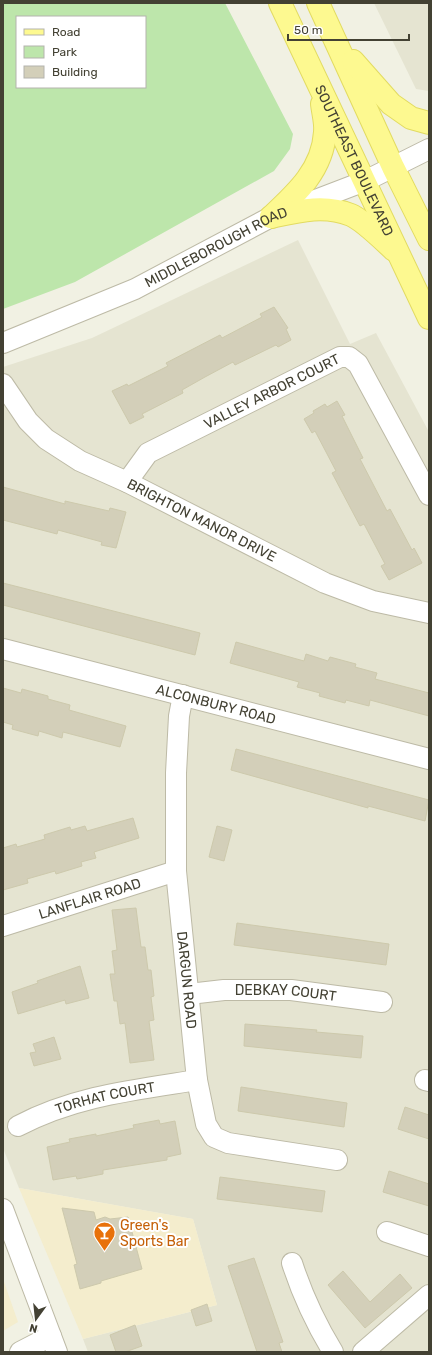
<svg xmlns="http://www.w3.org/2000/svg" width="432" height="1355" viewBox="0 0 432 1355" font-family="Rubik,sans-serif">
<style>
.residential{fill:#e5e4d1}
.commercial{fill:#f4edcd}
.green{fill:#bde6ab;fill-rule:evenodd}
.building{fill:#d3cfb9;stroke:#cdc9ac}
.lines{fill:none;stroke-linecap:round;stroke-linejoin:round}
.minor-casing{stroke:#bdbaa6;stroke-width:22}
.major-casing{stroke:#e2db61;stroke-width:24}
.minor{stroke:#fff;stroke-width:20}
.major{stroke:#fdf990;stroke-width:22}
.labels{text-anchor:middle;stroke-width:4;stroke-linejoin:round;paint-order:stroke}
.street-label{font-size:14px;fill:#434133;stroke:#fff}
.food-label{font-size:14px;fill:#c56008;stroke:#fff;text-anchor:start}
</style>
<rect width="100%" height="100%" fill="#f1f1e3"/>
<!-- residential -->
<path class="residential" d="M374 3H429V91L416 89Z
M298 240 350 344 376 333 429 432V1352H88L83 1339 217 1305 193 1219 19 1188 3 1148V367L92 338Z"/>
<!-- commercial -->
<path class="commercial" d="M19 1188 193 1219 217 1305 83 1339Z
M3 1279 18 1322 3 1331Z"/>
<!-- green -->
<path class="green" d="M3 3H225L293 134 290 149 274 171 75 282 3 309ZM17 17H145V87H17Z"/>
<!-- building -->
<path class="building" d="M274 307 288 328 286 329 291 340 278 347 276 345 235 365 233 362 205 377 182 390 183 393 142 414 144 417 130 424 112 391 127 384 128 386 168 366 166 363 220 335 222 338 262 317 260 314Z
M337 401 345 415 342 416 363 458 360 459 387 511 390 509 412 550 414 548 422 563 389 580 381 566 385 564 364 524 360 526 332 473 336 471 315 431 312 433 304 419 314 413 313 411 325 404 327 407Z
M3 487 65 504V501L109 511 110 508 126 512 116 548 101 545 102 542 58 530 57 534 3 520Z
M3 583 200 633 195 655 3 605Z
M236 642 304 661 306 654 328 661 330 657 356 664 355 667 377 673 375 679 429 693V716L370 700 369 706 346 700 345 703 319 696 320 693 297 687 299 682 230 663Z
M3 688 21 693 22 689 48 696V699L70 705 69 710 126 726 120 747 63 732 62 738 39 731 38 736 12 729 13 725 3 722Z
M236 749 429 800 425 821 368 806V808L231 770Z
M133 818 139 838 94 852 96 858 81 862 82 866 56 874 55 871 27 879 28 883 3 890V848L16 844 17 847 45 839 44 835 70 827 71 830 85 826 87 831Z
M217 826 232 830 224 861 209 857Z
M136 908 141 947H145L148 970H151L154 996 151 997 154 1020 149 1021 154 1060 130 1063 125 1023 120 1024 117 1001H114L110 974H115L112 951 117 950 112 910Z
M237 923 389 944 386 965 234 945Z
M80 966 89 998 66 1004 65 1000 18 1014 12 992 38 983 37 981Z
M245 1024 317 1030 316 1032 363 1036 361 1058 244 1046Z
M54 1037 61 1059 34 1066 30 1053 36 1052 33 1044Z
M241 1087 347 1103 344 1127 238 1111Z
M405 1107 429 1115V1139L398 1129Z
M159 1120 160 1124 175 1121 181 1154 167 1157V1160L103 1170V1174L77 1179 76 1176 53 1180 47 1147 70 1142 69 1139 96 1134V1136L134 1128 133 1125Z
M389 1171 429 1184V1206L383 1192Z
M220 1177 325 1191 322 1212 217 1199Z
M62 1208 94 1212 96 1220 105 1217 110 1219 128 1217 142 1269 101 1281V1283L80 1289 74 1265 77 1264Z
M254 1258 283 1342 279 1343 282 1352H257L228 1266Z
M343 1271 370 1302 400 1274 412 1288 365 1328 328 1285Z
M207 1304 212 1321 196 1326 191 1310Z
M135 1325 142 1346 125 1352H116L110 1335Z"/>
<g class="lines">
<defs>
<g id="minor">
<path id="s1" d="M3 343 135 289 271 217 365 181 429 149"/>
<path id="s2" d="M3 384 28 421 46 439 80 461 127 482 325 583 373 601 429 613"/>
<path id="s3" d="M127 482 148 453 340 357H349L358 364 429 495"/>
<path id="s4" d="M3 649 429 759"/>
<path id="s5" d="M183 695 179 716 176 773V871L197 1080 206 1124 214 1137 228 1143 337 1160"/>
<path id="s6" d="M3 926 176 871"/>
<path id="s7" d="M189 994 224 990H291L382 1002"/>
<path d="M425 1080 429 1081"/>
<path id="s8" d="M18 1126C75 1096 134 1090 197 1080"/>
<path d="M3 1209 57 1352"/>
<path d="M387 1232 429 1246"/>
<path d="M292 1263C302 1294 316 1324 333 1352"/>
<path d="M20 1352 51 1336"/>
<path d="M363 1352 429 1295"/>
</g>
<g id="major">
<path id="s9" d="M280 3 429 318"/>
<path d="M318 3 393 167 429 239"/>
<path d="M353 61 391 104 411 118 429 123"/>
<path d="M271 217C297 193 323 169 325 132 326 123 323 113 322 104"/>
<path d="M271 217C298 211 324 204 351 215 363 220 383 240 394 250"/>
</g>
</defs>
<!-- minor casing -->
<use href="#minor" class="minor-casing"/>
<!-- major casing -->
<use href="#major" class="major-casing"/>
<!-- minor -->
<use href="#minor" class="minor"/>
<!-- major -->
<use href="#major" class="major"/>
</g>
<!-- icons -->
<defs>
<symbol id="bar-pin" viewBox="-11 -11 22 30"><path d="M0 17L-7.5 6A9.5 9.5 0 1 1 7.5 6Z" fill="#e8710a" stroke="#fff"/><path d="M-6-5H6L.8 .8V4.5H3.5V6h-7V4.5H-.8V.8Z" fill="#fff"/></symbol>
</defs>
<g fill-rule="evenodd">
<use href="#bar-pin" x="92" y="1220" width="25" height="34"/>
</g>
<g class="labels">
<!-- street labels -->
<g class="street-label">
<text dy="5" stroke="none"><textPath href="#s9" startOffset="174">SOUTHEAST BOULEVARD</textPath></text>
<text dy="5" stroke="none"><textPath href="#s1" startOffset="234">MIDDLEBOROUGH ROAD</textPath></text>
<text dy="5" stroke="none"><textPath href="#s3" startOffset="174">VALLEY ARBOR COURT</textPath></text>
<text dy="5" stroke="none"><textPath href="#s2" startOffset="246">BRIGHTON MANOR DRIVE</textPath></text>
<text dy="5" stroke="none"><textPath href="#s4" startOffset="220">ALCONBURY ROAD</textPath></text>
<text dy="5" stroke="none"><textPath href="#s6" startOffset="91">LANFLAIR ROAD</textPath></text>
<text dy="5" stroke="none"><textPath href="#s5" startOffset="286">DARGUN ROAD</textPath></text>
<text dy="5" stroke="none"><textPath href="#s7" startOffset="97">DEBKAY COURT</textPath></text>
<text dy="5" stroke="none"><textPath href="#s8" startOffset="92">TORHAT COURT</textPath></text>
</g>
<!-- food labels -->
<g class="food-label">
<text x="120" y="1230">Green's<tspan x="120" dy="16">Sports Bar</tspan></text>
</g>
</g>
<!-- border -->
<rect width="432" height="1355" fill="none" stroke="#434133" stroke-width="8"/>
<!-- legend -->
<rect x="16" y="16" width="130" height="72" fill="#ffffff" stroke="#b4b3ad"/>
<rect x="24" y="29" width="20" height="6" fill="#fdf990" stroke="#b4b3ad"/>
<text x="52" y="36" font-size="12" fill="#434133">Road</text>
<rect x="24" y="46" width="20" height="12" fill="#bde6ab" stroke="#b4b3ad"/>
<text x="52" y="56" font-size="12" fill="#434133">Park</text>
<rect x="24" y="66" width="20" height="12" fill="#d3cfb9" stroke="#b4b3ad"/>
<text x="52" y="76" font-size="12" fill="#434133">Building</text>
<!-- north arrow -->
<g transform="translate(36 1319) rotate(195)" stroke="#ffffff" stroke-width="3" paint-order="stroke">
<path d="M0-3L7 15L0 10L-7 15Z" fill="#434133"/>
<text y="-6" font-size="11" font-weight="bold" text-anchor="middle" fill="#434133">N</text>
</g>
<!-- scale -->
<path d="M288 34v6h121v-6" fill="none" stroke="#434133" stroke-width="2"/>
<text x="294" y="34" font-size="12" fill="#434133" stroke="#ffffff" stroke-width="3" paint-order="stroke">50 m</text>
</svg>
